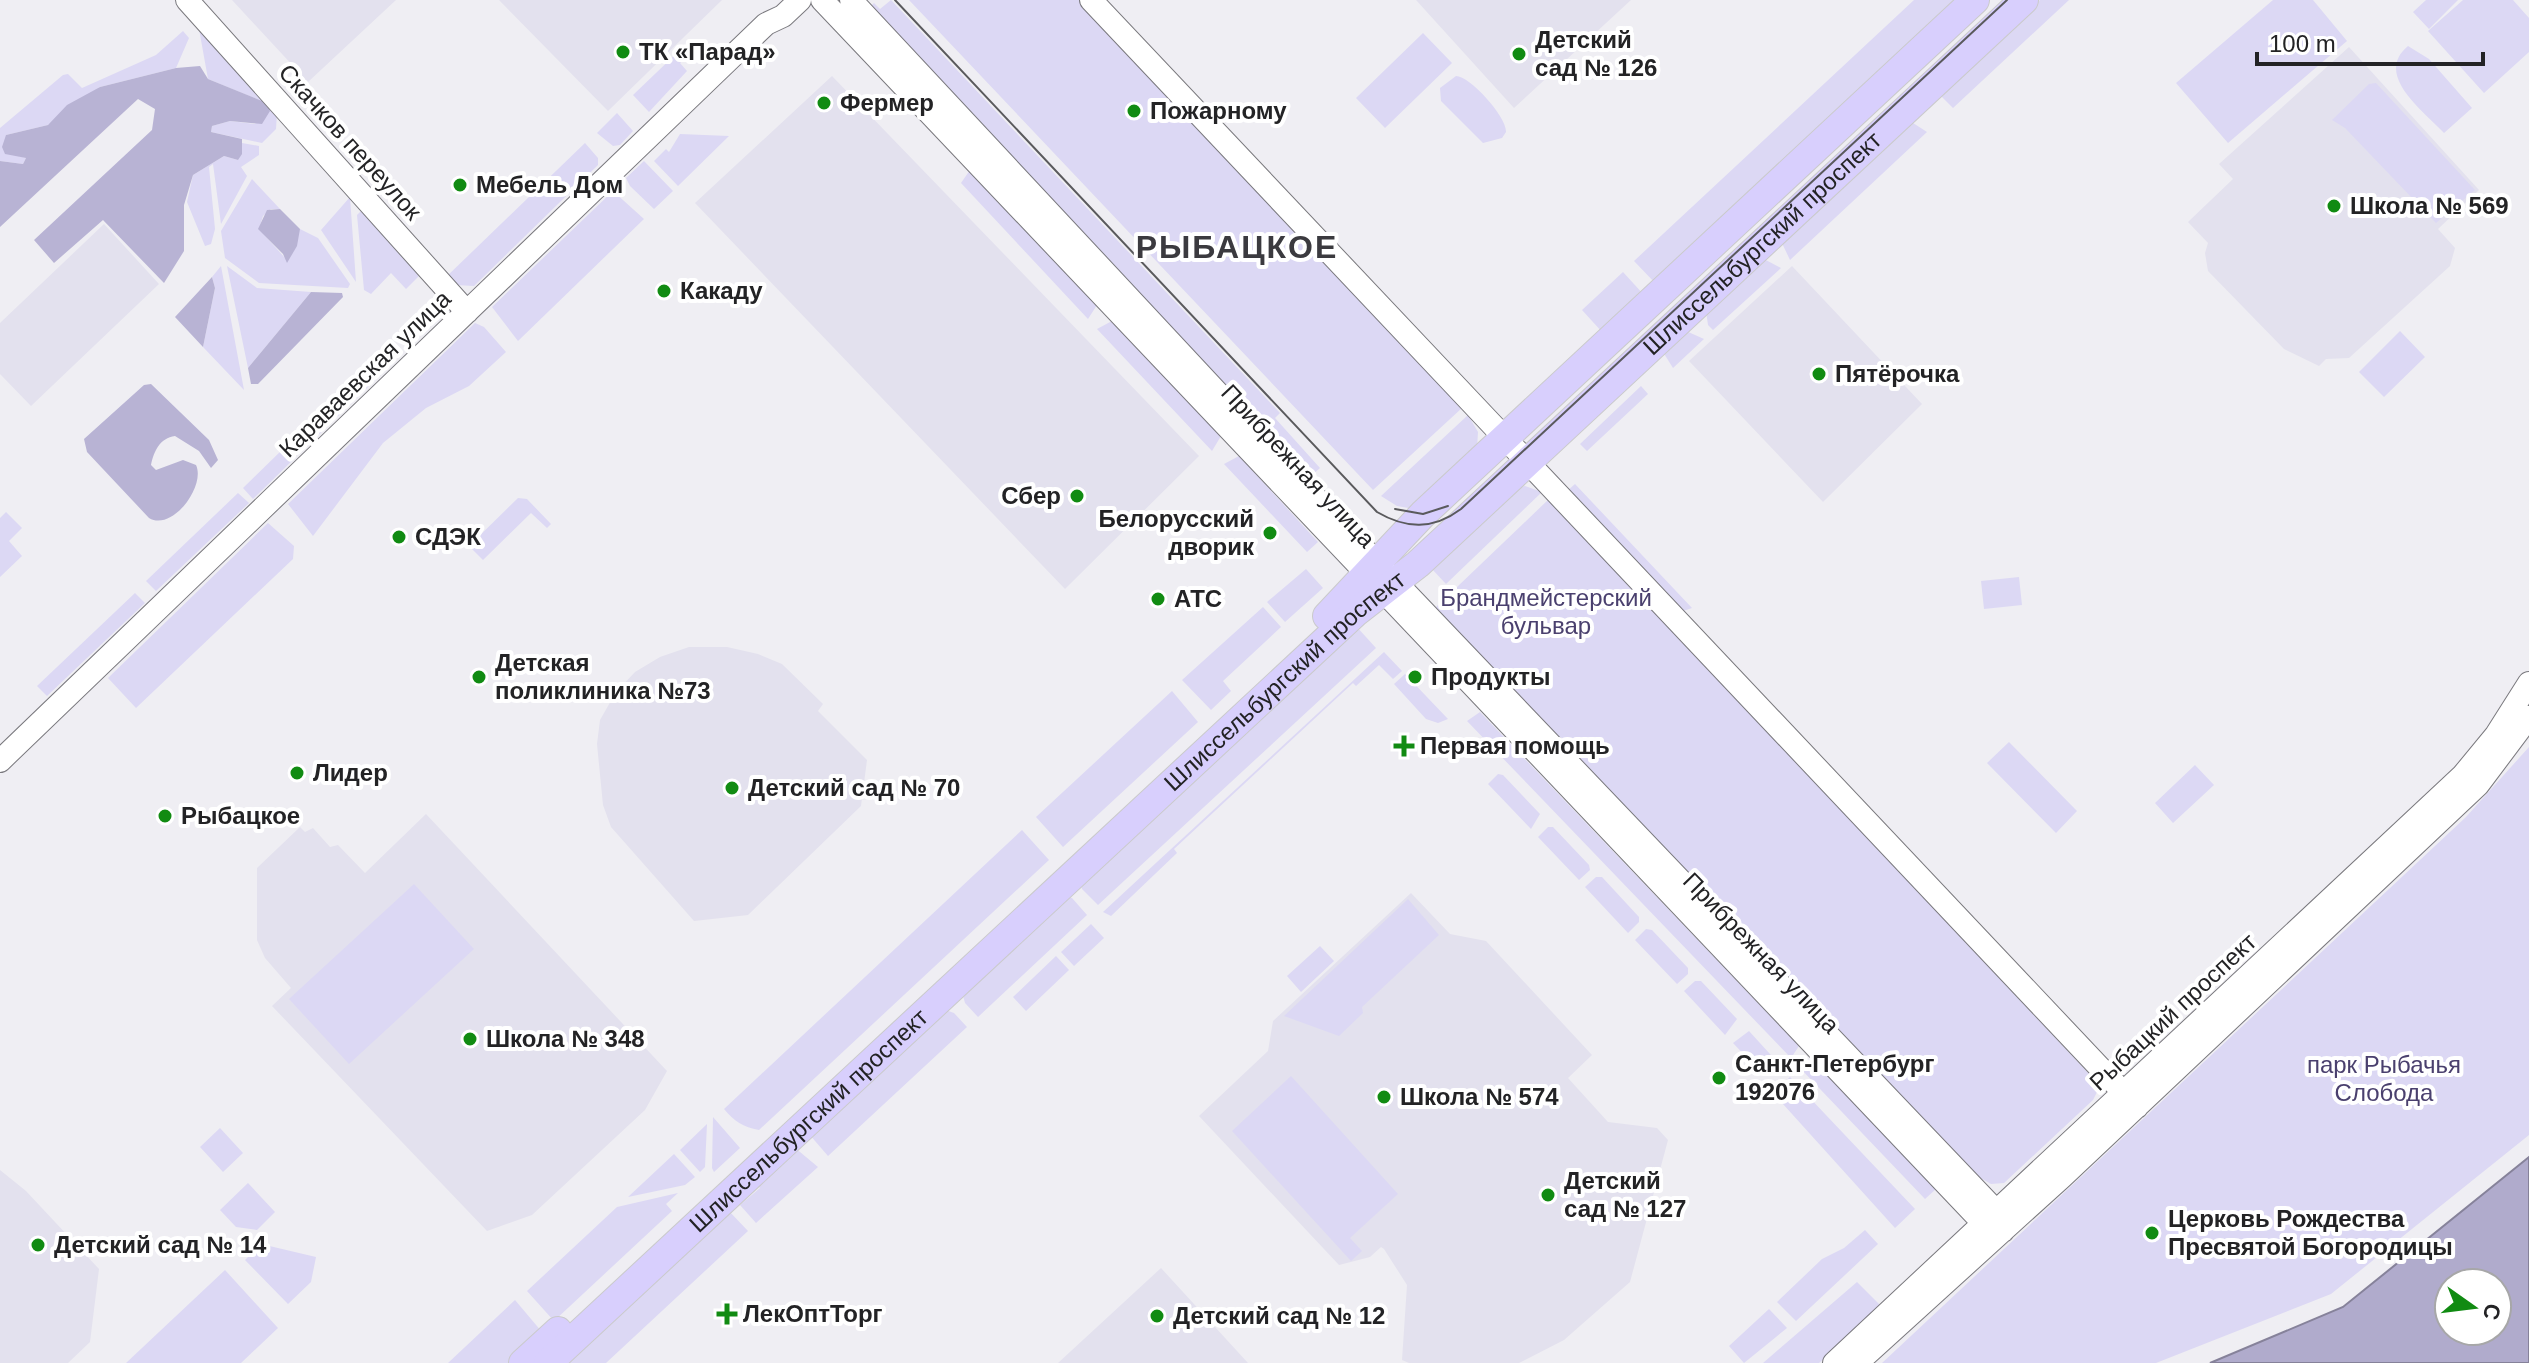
<svg xmlns="http://www.w3.org/2000/svg" width="2529" height="1363" viewBox="0 0 2529 1363" font-family="Arial,sans-serif">
<style>
.built{fill:#e3e1ee}
.green{fill:#dcd8f4}
.forest{fill:#b8b3d4}
.water{fill:#b0abcc;stroke:#86829a;stroke-width:2;fill-rule:evenodd}
.lines{fill:none;stroke-linecap:round;stroke-linejoin:round}
.minor-casing{stroke:#79787d;stroke-width:24}
.major-casing{stroke:#cacacb;stroke-width:30}
.minor{stroke:#fff;stroke-width:22}
.major{stroke:#d8cffd;stroke-width:28}
.tram{stroke:#5a5a5d;stroke-width:2}
.poi-dot{fill:#118b12;stroke:#fff;stroke-width:3}
.labels{text-anchor:middle;stroke-width:8;stroke-linejoin:round;paint-order:stroke}
.poi-label{font-size:24px;font-weight:bold;fill:#232325;stroke:#fff;text-anchor:start}
.street-label{font-size:24px;fill:#232325;stroke:#fff}
.park-label{font-size:24px;fill:#4a406e;stroke:#fff}
.district-label{font-size:32px;font-weight:bold;letter-spacing:2px;fill:#3b3a3f;stroke:#fff}
</style>
<rect width="100%" height="100%" fill="#efeef3"/>
<!-- built -->
<path class="built" d="M232 0H396L308 82Z
M499 0H722L608 111Z
M1416 0H1631L1514 108Z
M2349 47 2479 190 2438 229 2455 248 2450 266 2349 358 2326 359 2319 366 2284 349 2208 271 2205 253 2208 243 2188 222 2233 179 2219 164Z
M832 76 1199 456 1065 589 695 203Z
M104 224 159 284 31 406 0 374V323Z
M1792 266 1922 404 1823 502 1689 361Z
M689 647H727L758 654 782 664 823 704 818 711 867 760 861 806 748 915 694 921 611 827 603 805 597 744 600 720 616 692 635 672 660 657Z
M426 814 667 1071 645 1110 532 1215 487 1231 272 1006 291 988 265 958 257 940V868L300 827 305 832 313 828 330 847 338 845 365 873Z
M1411 893 1450 934 1486 941 1592 1055 1568 1078 1608 1122 1657 1128 1668 1140 1630 1282 1564 1340 1519 1363H1409L1402 1360 1407 1285 1384 1249 1381 1247 1370 1257 1339 1265 1199 1116 1268 1051 1273 1021Z
M0 1170 26 1191 99 1269 90 1342 68 1363H0Z
M1161 1268 1248 1363H1058Z"/>
<!-- green -->
<path class="green" d="M891 0 1280 413 1275 418 1320 468 1310 477 869 8 874 3 880 9Z
M909 0H1079L1462 408 1373 490Z
M1914 0H1961L1656 284 1634 261Z
M2040 0H2069L1953 108 1939 94Z
M2273 0H2313L2347 41 2228 143 2176 83Z
M2426 0H2458L2429 29 2413 12Z
M2463 0H2513L2529 18V52L2484 93 2428 31Z
M199 29 277 113 276 129 262 143 211 132 212 126 230 121 255 124 266 103 208 79Z
M183 31 189 38 176 68 100 87 48 125 6 135 19 156 26 158 23 164 0 161V128L63 75 68 74 82 88 156 55Z
M1423 33 1452 63 1385 128 1356 98Z
M2408 46 2429 59 2472 108 2444 133C2424 111 2373 75 2408 46Z
M680 50 687 57 680 63 687 71 649 112 633 95Z
M1456 76C1470 76 1507 117 1506 132L1502 138 1483 143 1441 101 1440 88Z
M2376 83 2475 190 2436 223 2345 128 2332 120 2369 84Z
M617 113 633 131 620 145 613 146 597 133Z
M1910 121 1927 132 1790 260 1781 241Z
M680 134 729 136 678 186 654 161 666 149 669 152Z
M242 143 259 146V155L241 167 247 176 221 224 213 164 209 167 215 229 211 244 205 246 187 202 193 175 224 156 238 160Z
M585 143 598 158V165L474 286 456 285 445 278Z
M644 161 673 191 654 209 630 186 626 178Z
M970 170 1097 305 1088 319 961 183Z
M252 179 280 209H271L263 216 259 229 286 259 300 229 318 238 350 284 348 288 259 283 225 258 221 231Z
M613 191 644 219 518 341 492 307Z
M350 197 356 282 321 230Z
M361 211 419 276 406 289 391 273 371 294 364 290 357 215Z
M1762 258 1781 268 1713 330 1708 325 1706 311Z
M221 266 244 390 203 347 215 288 212 277Z
M227 266 257 288 311 292 248 368Z
M1623 272 1644 295 1603 333 1582 310Z
M1112 321 1221 436 1212 451 1097 329Z
M475 323 484 327 506 352 469 386 426 408 383 443 313 536 288 504Z
M1686 331 1704 339 1673 368 1663 352Z
M2400 331 2425 357 2384 397 2359 372Z
M386 352 395 361 307 446 297 437Z
M1641 386 1648 394 1587 451 1580 444Z
M1468 415 1478 432 1477 449 1414 509 1397 506 1381 496Z
M285 447 295 458 253 499 243 488Z
M1239 456 1318 542 1307 552 1224 464Z
M1575 484 1692 608 1680 612 1566 492Z
M1525 486 1542 492 1446 584 1431 568 1517 488Z
M238 493 249 503 156 591 146 581Z
M518 498 527 499 551 524 547 528 531 513 483 560 469 546Z
M1549 499 2094 1079 2097 1092 2093 1100 2004 1183 1991 1184 1977 1176 1434 609Z
M6 512 22 528 9 541 22 556 0 577V518Z
M268 523 294 546 293 559 136 708 108 678Z
M1306 569 1323 588 1285 622 1267 602Z
M2019 577 2022 605 1984 609 1981 581Z
M135 593 145 603 47 696 37 686Z
M1263 607 1281 627 1223 681 1231 691 1211 710 1182 680Z
M1356 626 1376 648 1098 905 1082 889 1080 882Z
M1384 652 1402 671 1393 679 1379 665 1356 686 1353 683 1174 849 1177 853 1111 916 1103 912Z
M1405 674 1448 719 1438 723 1426 719 1394 684Z
M1172 691 1198 722 1063 847 1036 817Z
M1480 712 1799 1046 1791 1058 1467 721Z
M2009 742 2077 811 2056 833 1987 763Z
M2529 747V1135L2331 1294 2156 1363H1882L2466 817Z
M2195 765 2214 785 2173 823 2155 803Z
M1498 774 1503 775 1540 814 1531 829 1488 784Z
M1548 827H1553L1589 865 1590 870 1579 880 1538 837Z
M1022 830 1049 860 759 1130C743 1127 734 1121 724 1109Z
M1596 877H1602L1639 917V922L1628 933 1585 887Z
M414 884 474 949 349 1064 289 999Z
M1064 896 1072 898 1087 915 978 1017 965 1003 962 992Z
M1408 899 1439 935 1362 1007 1363 1013 1339 1036 1284 1016Z
M1091 924 1104 938 1074 966 1061 952Z
M1646 929 1652 930 1688 968V974L1677 984 1635 940Z
M1320 946 1334 961 1301 992 1287 976Z
M1056 956 1069 970 1026 1011 1013 997Z
M1695 981H1701L1737 1019 1725 1035 1684 991Z
M943 1009 954 1013 967 1027 828 1156 809 1134Z
M1749 1031 1781 1066 1771 1076 1763 1075 1733 1043Z
M1813 1060 1936 1189 1925 1199 1800 1068Z
M1291 1076 1398 1194 1350 1238 1362 1251 1351 1261 1232 1131Z
M1790 1077 1915 1209 1895 1228 1773 1093Z
M713 1117 740 1148 714 1172 712 1168Z
M707 1124 705 1167 700 1172 680 1150Z
M220 1128 243 1153 223 1172 200 1147Z
M794 1147 818 1167 756 1223 740 1205 760 1188 756 1183Z
M674 1154 695 1177 685 1185 628 1197Z
M248 1183 275 1212 257 1230 236 1227 220 1210Z
M678 1193 666 1204 672 1211 554 1321 527 1291 617 1207Z
M728 1210 748 1231 606 1363H563Z
M1865 1230 1878 1244 1796 1321 1777 1302 1822 1259 1844 1248Z
M261 1244 316 1257 311 1282 288 1304 245 1260Z
M225 1270 278 1328 241 1363H126Z
M1857 1282 1882 1307 1819 1363H1763Z
M515 1300 542 1332 508 1363H448Z
M1769 1309 1787 1328 1744 1363 1729 1346Z"/>
<!-- forest -->
<path class="forest" d="M200 66 208 79 267 103 270 111 262 124 230 121 212 126 211 132 242 139V154L238 160 224 156 193 175 184 205V251L164 283 103 220 54 263 34 240 152 130 155 109 138 99 0 227V161L23 164 26 158 5 154 2 147 6 135 48 125 67 105 100 87 176 68Z
M280 209 300 229 297 246 287 263 283 254 258 229 267 210Z
M212 277 215 288 203 347 175 317Z
M311 292 342 293 343 297 258 384H251L248 368Z
M151 384 209 440 218 460 211 468 199 451 175 436C160 438 154 451 151 465L156 470 183 460 196 465C206 486 172 532 149 518L87 452 84 439 144 385Z"/>
<!-- water -->
<path class="water" d="M2529 1157V1363H2210L2343 1307ZM2449 1283H2497V1331H2449Z"/>
<g class="lines">
<defs>
<path id="minor" d="M187 0 467 312
M822 0 1984 1224 2003 1231
M851 0 1342 526 1997 1212 2003 1231
M1091 0 2137 1107
M0 761 766 24 783 16 800 0
M1834 1363 2463 775 2496 735 2529 683
M1857 1363 2062 1177 2478 785 2529 717"/>
<g id="major">
<path d="M1327 616 1423 514 1975 0"/>
<path d="M523 1363 558 1331"/>
<path id="s1" d="M548 1363 1355 613 1418 564 2024 0"/>
</g>
</defs>
<!-- minor casing -->
<use href="#minor" class="minor-casing"/>
<!-- major casing -->
<use href="#major" class="major-casing"/>
<!-- minor -->
<use href="#minor" class="minor"/>
<!-- major -->
<use href="#major" class="major"/>
<!-- tram -->
<path class="tram" d="M895 0 1377 512C1406 529 1433 530 1461 509L2007 0
M1395 509 1423 514 1448 506"/>
</g>
<!-- markers -->
<g class="poi-dot">
<circle cx="623" cy="52" r="8"/>
<circle cx="1519" cy="54" r="8"/>
<circle cx="824" cy="103" r="8"/>
<circle cx="1134" cy="111" r="8"/>
<circle cx="460" cy="185" r="8"/>
<circle cx="2334" cy="206" r="8"/>
<circle cx="664" cy="291" r="8"/>
<circle cx="1819" cy="374" r="8"/>
<circle cx="1077" cy="496" r="8"/>
<circle cx="1270" cy="533" r="8"/>
<circle cx="399" cy="537" r="8"/>
<circle cx="1158" cy="599" r="8"/>
<circle cx="479" cy="677" r="8"/>
<circle cx="1415" cy="677" r="8"/>
<path d="M1400 734h8v8h8v8h-8v8h-8v-8h-8v-8h8z"/>
<circle cx="297" cy="773" r="8"/>
<circle cx="732" cy="788" r="8"/>
<circle cx="165" cy="816" r="8"/>
<circle cx="470" cy="1039" r="8"/>
<circle cx="1719" cy="1078" r="8"/>
<circle cx="1384" cy="1097" r="8"/>
<circle cx="1548" cy="1195" r="8"/>
<circle cx="2152" cy="1233" r="8"/>
<circle cx="38" cy="1245" r="8"/>
<path d="M723 1302h8v8h8v8h-8v8h-8v-8h-8v-8h8z"/>
<circle cx="1157" cy="1316" r="8"/>
</g>
<g class="labels">
<!-- poi labels -->
<g class="poi-label">
<text x="1535" y="48">Детский<tspan x="1535" dy="28">сад № 126</tspan></text>
<text x="639" y="60">ТК «Парад»</text>
<text x="840" y="111">Фермер</text>
<text x="1150" y="119">Пожарному</text>
<text x="476" y="193">Мебель Дом</text>
<text x="2350" y="214">Школа № 569</text>
<text x="680" y="299">Какаду</text>
<text x="1835" y="382">Пятёрочка</text>
<text x="1061" y="504" text-anchor="end">Сбер</text>
<text x="1254" y="527" text-anchor="end">Белорусский<tspan x="1254" dy="28">дворик</tspan></text>
<text x="415" y="545">СДЭК</text>
<text x="1174" y="607">АТС</text>
<text x="495" y="671">Детская<tspan x="495" dy="28">поликлиника №73</tspan></text>
<text x="1431" y="685">Продукты</text>
<text x="1420" y="754">Первая помощь</text>
<text x="313" y="781">Лидер</text>
<text x="748" y="796">Детский сад № 70</text>
<text x="181" y="824">Рыбацкое</text>
<text x="486" y="1047">Школа № 348</text>
<text x="1735" y="1072">Санкт-Петербург<tspan x="1735" dy="28">192076</tspan></text>
<text x="1400" y="1105">Школа № 574</text>
<text x="1564" y="1189">Детский<tspan x="1564" dy="28">сад № 127</tspan></text>
<text x="2168" y="1227">Церковь Рождества<tspan x="2168" dy="28">Пресвятой Богородицы</tspan></text>
<text x="54" y="1253">Детский сад № 14</text>
<text x="743" y="1322">ЛекОптТорг</text>
<text x="1173" y="1324">Детский сад № 12</text>
</g>
<!-- street labels -->
<g class="street-label">
<text transform="translate(350 142) rotate(48)" y="8">Скачков переулок</text>
<text dy="8" stroke="none"><textPath href="#s1" startOffset="1652">Шлиссельбургский проспект</textPath></text>
<text transform="translate(365 374) rotate(-44)" y="8">Караваевская улица</text>
<text transform="translate(1298 466) rotate(47)" y="8">Прибрежная улица</text>
<text dy="8" stroke="none"><textPath href="#s1" startOffset="1004">Шлиссельбургский проспект</textPath></text>
<text transform="translate(1761 953) rotate(46)" y="8">Прибрежная улица</text>
<text transform="translate(2173 1012) rotate(-43)" y="8">Рыбацкий проспект</text>
<text dy="8" stroke="none"><textPath href="#s1" startOffset="356">Шлиссельбургский проспект</textPath></text>
</g>
<!-- park labels -->
<g class="park-label">
<text x="1546" y="606">Брандмейстерский<tspan x="1546" dy="28">бульвар</tspan></text>
<text x="2384" y="1073">парк Рыбачья<tspan x="2384" dy="28">Слобода</tspan></text>
</g>
<!-- district labels -->
<g class="district-label">
<text x="1237" y="258">РЫБАЦКОЕ</text>
</g>
</g>
<!-- north arrow -->
<g transform="translate(2473 1307) rotate(104)"><circle r="38" fill="#ffffff" stroke="#a7a7a8" stroke-width="2"/>
<path d="M0-6L14 30L0 20L-14 30Z" fill="#118b12"/>
<text y="-12" font-size="22" font-weight="bold" text-anchor="middle" fill="#232325">С</text>
</g>
<!-- scale -->
<path d="M2257 52v12h226v-12" fill="none" stroke="#232325" stroke-width="4"/>
<text x="2269" y="52" font-size="24" fill="#232325" stroke="#ffffff" stroke-width="6" paint-order="stroke">100 m</text>
</svg>
